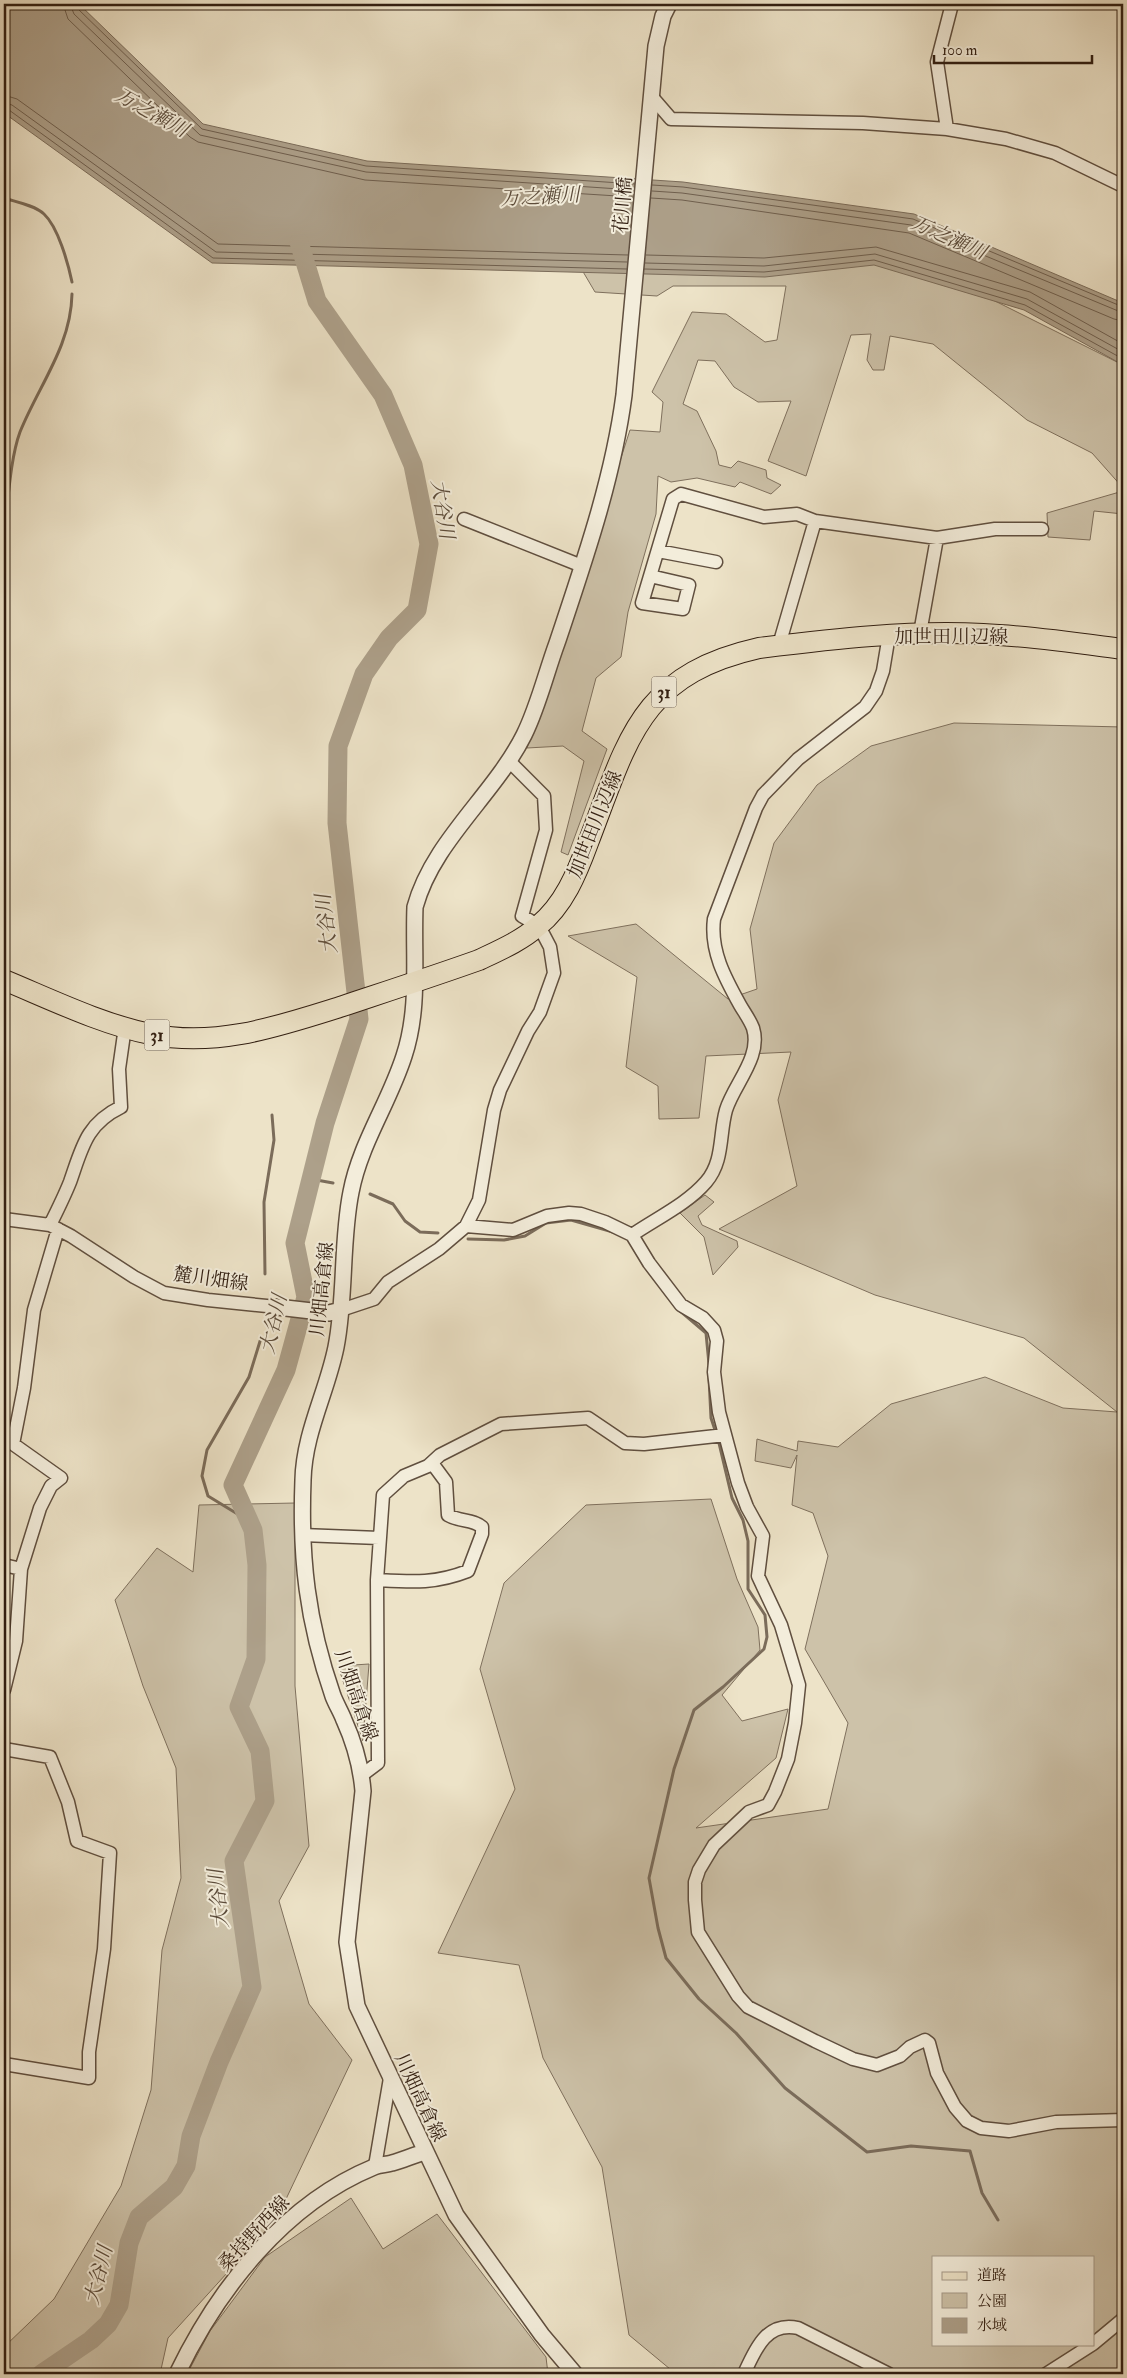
<svg xmlns="http://www.w3.org/2000/svg" width="1127" height="2378" viewBox="0 0 1127 2378" font-family="'IM FELL Double Pica','Noto Serif JP',serif">
<style>
.green{fill:#cdc2a9;stroke:#7f705d;fill-rule:evenodd}
.water{fill:#ada08a;stroke:#7b6c5a}
.lines{fill:none;stroke-linecap:round;stroke-linejoin:round}
.shore{stroke:#6f5f4e;stroke-width:1}
.stream{stroke:#7b6c5a;stroke-width:3}
.river{stroke:#ada08a;stroke-width:19}
.minor-casing{stroke:#604f3f;stroke-width:15}
.tertiary-casing{stroke:#604f3f;stroke-width:18}
.primary-casing{stroke:#311e11;stroke-width:22}
.minor{stroke:#f3eddb;stroke-width:12}
.tertiary{stroke:#f3eddb;stroke-width:15}
.primary{stroke:#ede3c8;stroke-width:20}
.labels{text-anchor:middle;stroke-width:4;stroke-linejoin:round;paint-order:stroke}
.shield{fill:#f3eddb;stroke:#6b5c4e;stroke-width:1}
.shield-label{font-size:18px;font-weight:bold;fill:#311e11}
.street-label{font-size:19px;fill:#311e11;stroke:#f3eddb}
.water-label{font-size:20px;font-style:italic;fill:#5c4c3b;stroke:#f3eddb}
</style>
<rect width="100%" height="100%" fill="#ede3c8"/>
<filter id="stains"><feTurbulence type="fractalNoise" baseFrequency=".004" numOctaves="4"/><feColorMatrix values="0 0 0 0 .2 0 0 0 0 .09 0 0 0 0 .02 0 0 0 .5 -.17"/></filter>
<radialGradient id="worn" r=".72"><stop offset=".6" stop-color="#630" stop-opacity="0"/><stop offset="1" stop-color="#630" stop-opacity=".3"/></radialGradient>
<!-- green -->
<path class="green" d="M885 246 1123 365V488L1092 453 1027 420 933 344 890 336 884 370H873L867 360 871 334 851 335 806 476 768 461 791 401 758 402 734 387 715 361 698 360 683 404 697 411 716 451 719 465 731 468 738 461 766 470 767 478 781 485 771 494 740 482 735 487 697 478 671 482 658 476 656 514 628 612 621 657 596 678 582 731 607 749 568 855 561 852 584 761 563 746 527 748 630 430 660 432 663 402 652 392 692 312 726 314 765 342 777 340 786 286H673L657 296 595 292 572 253Z
M1123 491V514L1094 511 1090 540 1048 537 1047 513Z
M954 723 1123 727V2374H676L629 2335 602 2167 543 2058 519 1965 438 1953 515 1789 480 1669 504 1583 586 1505 711 1499 737 1579 758 1627 760 1650 722 1695 742 1721 788 1709 776 1758 696 1828 828 1809 848 1723 805 1649 828 1556 813 1513 792 1505 797 1455 791 1468 755 1461 757 1439 797 1451 798 1441 838 1447 891 1404 985 1377 1063 1408 1117 1412 1024 1338 875 1295 719 1229 797 1186 778 1100 791 1052 706 1056 699 1118 659 1119 658 1086 626 1067 637 977 568 936 636 924 728 999 757 989 750 929 774 843 817 785 871 746ZM933 2257H1093V2344H933Z
M705 1195 714 1202 698 1216 702 1225 737 1241 738 1247 713 1275 704 1237 680 1213Z
M295 1503V1686L309 1846 279 1901 309 2004 352 2060 277 2218 168 2338 160 2374H4V2347L54 2299 121 2186 151 2090 162 1950 181 1878 176 1768 143 1686 115 1600 157 1548 193 1572 199 1505Z
M369 1664 363 1741 338 1666Z
M351 2198 383 2249 437 2214 546 2357 548 2374H187L210 2331 265 2257Z"/>
<!-- water -->
<path class="water" d="M4 4H79L203 124 367 161 683 182 914 214 1123 303V365L1024 310 874 265 765 277 212 263 4 113Z"/>
<g class="lines">
<!-- shore -->
<path class="shore" d="M63 4 68 19 190 137 198 142 365 180 633 197
M70 4 74 14 200 135 366 172 634 190
M76 4 78 9 202 129 366 166 635 184
M4 95 17 99 218 244 628 255
M4 103 12 105 216 252 627 262
M4 109 9 110 213 258 627 269
M652 185 683 187 913 219 1123 307
M652 191 682 193 911 225 1123 313
M651 198 682 200 909 233 1114 319 1123 321
M646 255 764 258 876 247 1030 292 1123 344
M645 263 764 266 875 254 1027 299 1123 352
M644 269 764 272 874 260 1025 305 1123 359"/>
<!-- stream -->
<path class="stream" d="M4 198C16 202 34 205 44 214 58 227 68 263 72 282
M4 533C8 504 10 459 20 432 39 385 71 346 72 294
M311 1179 333 1183
M370 1194 393 1204 405 1221 420 1232 438 1233
M468 1239 504 1240 525 1236 546 1223 571 1220 613 1232
M265 1274 264 1202 274 1140 272 1115
M679 1310 706 1333 709 1364
M709 1378 711 1418 716 1433
M718 1439 732 1498 743 1520 748 1541V1589L765 1615 767 1637 764 1649 723 1687 694 1710 674 1769 649 1878 658 1928 666 1958 699 1999 736 2033 785 2088 867 2152 911 2146 970 2151 982 2193 998 2220
M249 1521 208 1496 202 1476 207 1450 249 1377 261 1338"/>
<!-- river -->
<path class="river" d="M41 2374 91 2340 108 2324 119 2305 129 2243 139 2217 174 2187 186 2166 191 2136 219 2062 252 1987 234 1861 265 1801 260 1751 239 1707 256 1659 257 1565 253 1530 233 1485 286 1370 306 1297 295 1243 325 1123 359 1019 337 823 338 746 364 674 389 638 417 610 429 544 413 465 383 395 317 301 299 242"/>
<defs>
<path id="minor" d="M652 97 671 119 863 123 947 129 1006 139 1055 153 1123 186
M947 129 937 62 952 4
M464 519 582 566
M658 551 716 562
M650 576 689 585 683 609 642 603 673 499 681 494 764 517 797 514 815 521 937 538 995 529H1042
M920 633 937 538
M779 645 815 521
M4 1219 50 1225 71 1236 134 1277 164 1293 208 1300 277 1307
M50 1225C57 1211 64 1197 70 1182 82 1148 86 1124 121 1107L119 1069 125 1027
M466 1226 513 1230 547 1216 569 1213 581 1214 605 1222 632 1235 649 1263 681 1305 703 1318 714 1330 717 1341 714 1372 719 1412 738 1483 747 1507 763 1536 758 1576 781 1625 799 1685 795 1723 788 1759 775 1792 768 1805 749 1812 714 1845 699 1870 695 1882V1900L698 1932 738 1996 748 2007 815 2041 853 2059 877 2065 900 2056 910 2047 925 2040 929 2043 937 2073 955 2107 967 2121 981 2128 1009 2131 1056 2122 1123 2120
M632 1235C657 1218 687 1204 706 1182 724 1161 719 1135 726 1110 734 1084 762 1057 753 1028 750 1020 744 1012 740 1005 725 978 710 951 714 919L756 808 763 795 798 759 865 707 876 691 883 671 889 635
M341 1310 374 1299 388 1282 439 1249 466 1226 479 1200 494 1110 500 1090 528 1031 540 1012 554 973 550 947 539 926 522 916 546 830 544 796 509 761
M4 1441 13 1444 61 1478 51 1486 40 1508 21 1569 16 1641 4 1690
M13 1444 24 1388 34 1310 58 1229
M302 1535 379 1538
M4 1565 21 1569
M377 1580C412 1582 435 1584 468 1571L482 1534V1527C473 1519 460 1522 448 1515L446 1482 432 1463
M4 1749 50 1757 68 1802 77 1841 110 1853 104 1949 89 2052V2078L4 2064
M362 1775 378 1763 377 1580 383 1495 404 1476 428 1466 440 1455 501 1424 588 1418 625 1443 644 1444 725 1435
M375 2166 390 2078
M1093 2344 1123 2319
M744 2374C755 2350 766 2321 798 2328L889 2374
M1046 2374 1093 2344"/>
<path id="tertiary" d="M277 1307 329 1313 341 1310
M177 2374C218 2289 284 2204 374 2167 380 2164 386 2165 392 2163 403 2160 414 2155 425 2152
M575 2374 542 2335 456 2215 357 2006 347 1942 363 1791C361 1767 354 1742 344 1720 341 1712 336 1704 333 1696 307 1621 300 1558 303 1480 304 1433 327 1392 336 1347 346 1296 341 1241 351 1192 360 1144 389 1103 404 1056 420 1008 413 957 415 907 433 841 494 795 524 735 538 707 546 673 557 643 584 562 613 479 624 395L656 46 663 16 669 4"/>
<path id="primary" d="M4 980C50 999 101 1024 150 1034 217 1048 279 1026 343 1006 388 991 434 976 479 960 500 950 521 941 538 926 564 905 577 873 588 843 628 740 639 675 759 648 833 639 909 630 983 634 1030 636 1077 643 1123 649"/>
</defs>
<!-- minor casing -->
<use href="#minor" class="minor-casing"/>
<!-- tertiary casing -->
<use href="#tertiary" class="tertiary-casing"/>
<!-- primary casing -->
<use href="#primary" class="primary-casing"/>
<!-- minor -->
<use href="#minor" class="minor"/>
<!-- tertiary -->
<use href="#tertiary" class="tertiary"/>
<!-- primary -->
<use href="#primary" class="primary"/>
</g>
<g class="labels">
<!-- shield labels -->
<g class="shield">
<rect x="651.5" y="676.5" width="25" height="31" rx="4"/>
<rect x="144.5" y="1019.5" width="25" height="31" rx="4"/>
</g>
<g class="shield-label">
<text x="664" y="698">31</text>
<text x="157" y="1041">31</text>
</g>
<!-- street labels -->
<g class="street-label">
<text transform="translate(622 205) rotate(-85)" y="7">花川橋</text>
<text x="951" y="643">加世田川辺線</text>
<text transform="translate(594 824) rotate(-68)" y="7">加世田川辺線</text>
<text transform="translate(211 1278) rotate(8)" y="7">麓川畑線</text>
<text transform="translate(321 1289) rotate(-84)" y="7">川畑高倉線</text>
<text transform="translate(357 1695) rotate(71)" y="7">川畑高倉線</text>
<text transform="translate(421 2097) rotate(65)" y="7">川畑高倉線</text>
<text transform="translate(253 2233) rotate(-47)" y="7">桑持野西線</text>
</g>
<!-- water labels -->
<g class="water-label">
<text transform="translate(152 112) rotate(29)" y="7">万之瀬川</text>
<text transform="translate(540 196) rotate(-3)" y="7">万之瀬川</text>
<text transform="translate(949 237) rotate(24)" y="7">万之瀬川</text>
<text transform="translate(443 509) rotate(81)" y="7">大谷川</text>
<text transform="translate(326 924) rotate(-97)" y="7">大谷川</text>
<text transform="translate(273 1324) rotate(-77)" y="7">大谷川</text>
<text transform="translate(218 1899) rotate(-96)" y="7">大谷川</text>
<text transform="translate(98 2275) rotate(-76)" y="7">大谷川</text>
</g>
</g>
<!-- margin -->
<rect width="1127" height="2378" fill="none" stroke="#ede3c8" stroke-width="20"/>
<rect x="5" y="5" width="1117" height="2368" fill="none" stroke="#311e11" stroke-width="2.5"/>
<rect x="10" y="10" width="1107" height="2358" fill="none" stroke="#311e11"/>
<!-- legend -->
<rect x="932" y="2256" width="162" height="90" fill="#f3eddb" stroke="#a59a8a"/>
<rect x="942" y="2272" width="25" height="8" fill="#ede3c8" stroke="#a59a8a"/>
<text x="977" y="2280" font-size="15" fill="#311e11">道路</text>
<rect x="942" y="2293" width="25" height="15" fill="#cdc2a9" stroke="#a59a8a"/>
<text x="977" y="2306" font-size="15" fill="#311e11">公園</text>
<rect x="942" y="2318" width="25" height="15" fill="#ada08a" stroke="#a59a8a"/>
<text x="977" y="2330" font-size="15" fill="#311e11">水域</text>
<!-- scale -->
<path d="M934 55v8h158v-8" fill="none" stroke="#311e11" stroke-width="2.5"/>
<text x="942" y="55" font-size="15" fill="#311e11" stroke="#f3eddb" stroke-width="4" paint-order="stroke">100 m</text>
<rect width="100%" height="100%" filter="url(#stains)"/>
<rect width="100%" height="100%" fill="url(#worn)"/>
</svg>
